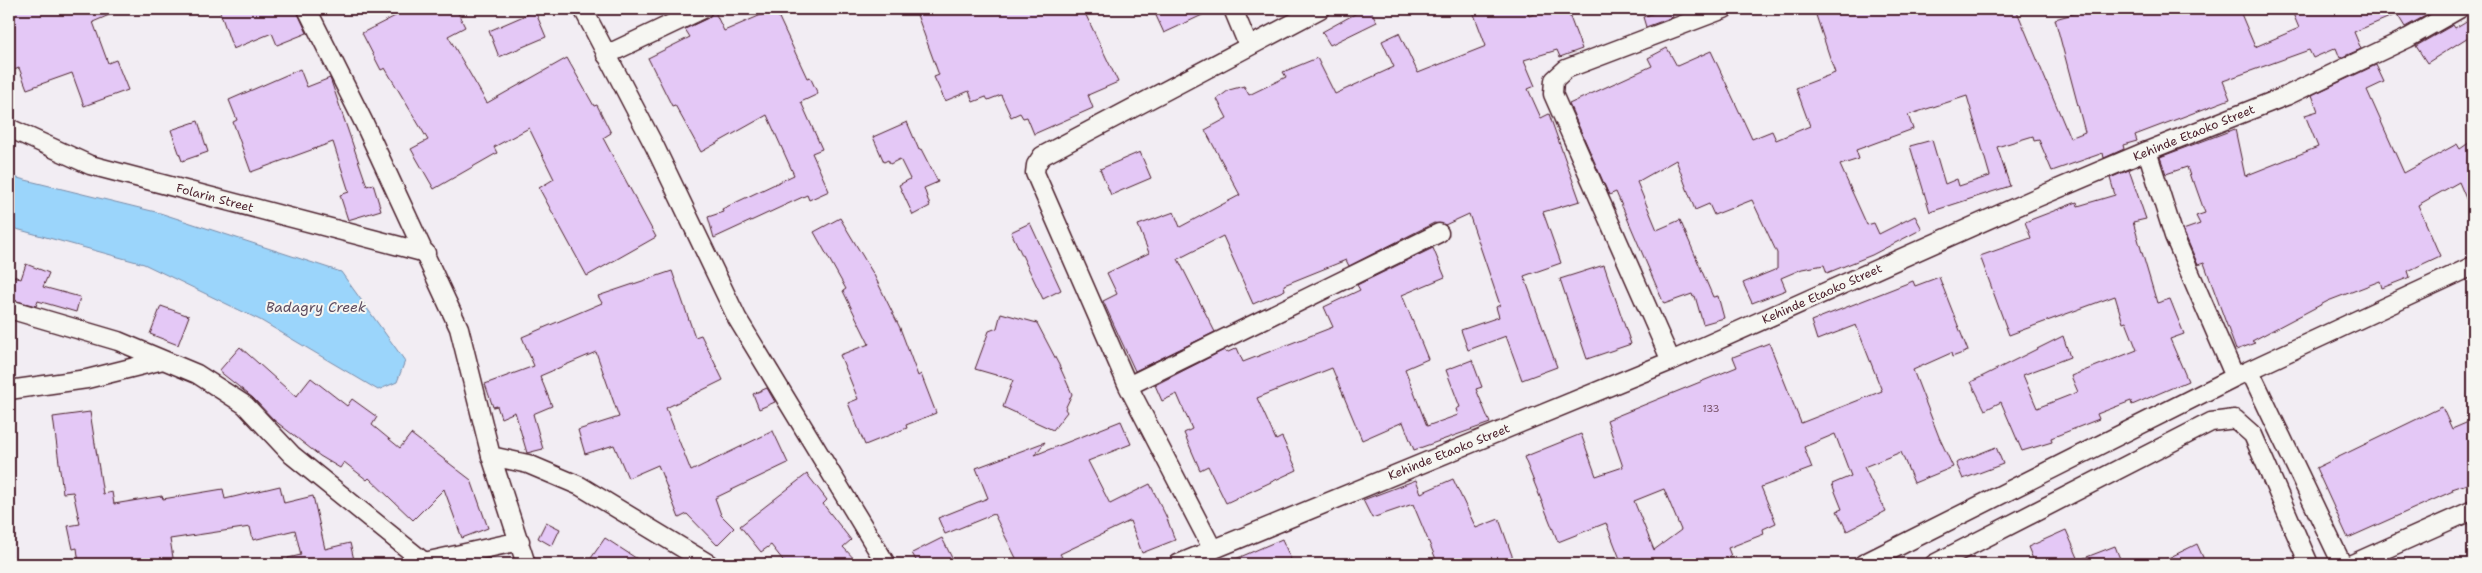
<svg xmlns="http://www.w3.org/2000/svg" width="2482" height="573" viewBox="0 0 2482 573" font-family="'Shantell Sans',sans-serif">
<style>
.water{fill:#9bd5fb;stroke:#7b8ca8}
.building{fill:#e4c8f6;stroke:#4a1f2b;fill-rule:evenodd}
.lines{fill:none;stroke-linecap:round;stroke-linejoin:round}
.minor-casing{stroke:#4a1f2b;stroke-width:21}
.minor{stroke:#f6f6f2;stroke-width:18}
.labels{text-anchor:middle;stroke-width:4;stroke-linejoin:round;paint-order:stroke}
.number-label{font-size:10px;fill:#70495e}
.street-label{font-size:12px;fill:#4a1f2b;stroke:#f6f6f2}
.water-label{font-size:14px;font-style:italic;fill:#5e4c5f;stroke:#f6f6f2}
</style>
<rect width="100%" height="100%" fill="#f2edf3"/>
<filter id="ink" filterUnits="userSpaceOnUse"><feTurbulence type="fractalNoise" baseFrequency=".02" numOctaves="2"/><feDisplacementMap in="SourceGraphic" scale="10" xChannelSelector="R" yChannelSelector="G"/><feConvolveMatrix kernelMatrix="1 2 1 2 8 2 1 2 1" color-interpolation-filters="sRGB"/></filter>
<g filter="url(#ink)">
<!-- water -->
<path class="water" d="M9 176 160 213 341 272 405 361 397 382 378 390 260 320 144 264 9 227Z"/>
<!-- building -->
<path class="building" d="M9 9H123L93 22 108 63 116 60 128 90 84 106 72 73 27 89 19 68 9 72Z
M219 9H296L307 33 277 45 272 33 233 49Z
M409 9H456L465 27 448 36 487 103 567 58 594 106 597 105 611 133 603 138 656 237 587 276 539 188 554 179 529 128 494 147 497 153 434 189 411 149 428 140 385 68 381 70 362 33Z
M775 9 807 78 810 77 818 94 801 102 822 149 812 153 829 191 809 200 807 195 714 238 708 217 723 212 722 209 794 175 767 115 701 152 675 105 672 106 648 58 690 37 685 29 708 18 714 10 724 31Z
M925 9H1083L1118 82 1088 95 1093 108 1034 134 1027 117 1023 118 1020 113 1011 117 1001 95 988 100 986 97 973 102 969 91 945 101 934 77 939 75 916 12Z
M1153 9H1215L1164 33Z
M1364 9H1370L1377 22 1330 45 1322 32Z
M1472 9H1526L1529 16 1548 9H1567L1582 49 1560 57 1557 50 1524 60 1535 86 1528 89 1541 118 1549 114 1580 201 1543 212 1561 263 1524 276 1557 367 1522 380 1506 336 1468 350 1461 330 1499 317 1496 307 1500 305 1469 214 1445 225 1434 223 1349 266 1346 260 1284 285 1285 290 1253 304 1223 236 1178 259 1215 332 1135 371 1103 301 1117 294 1107 273 1149 253 1138 225 1174 212 1180 227 1240 195 1205 130 1227 118 1217 99 1229 90 1244 86 1249 95 1286 77 1283 72 1317 58 1335 94 1394 67 1382 41 1399 33 1418 73 1486 46Z
M1665 9H1670L1673 17 1646 27 1643 17Z
M1814 9H2016L2070 138 2085 132 2055 19 2091 9H2239L2255 47 2299 28 2291 9H2438L2405 27 2397 14 2354 32 2361 49 2340 58 2336 48 2313 58 2309 50 2223 81 2230 99 2135 135 2137 141 2123 145 2124 149 2104 158 2103 153 2052 171 2039 140 2034 141 2033 136 1997 147 2010 186 1930 212 1910 146 1932 140 1945 184 1957 179 1959 186 1990 176 1967 96 1908 115 1913 129 1856 150 1859 159 1840 165 1867 225 1874 223 1879 234 1915 216 1922 229 1872 255 1827 273 1824 265 1802 269 1781 278 1786 290 1752 303 1743 283 1777 269V253L1752 200 1714 215 1709 204 1695 210 1676 160 1637 182 1657 230 1680 220 1713 297 1718 296 1724 318 1703 324 1695 296 1693 297 1692 294 1664 304 1616 192 1609 195 1569 104 1652 66 1648 58 1667 48 1677 66 1711 51 1752 139 1772 131 1776 140 1810 126 1796 88 1835 73Z
M535 11 546 37 499 57 489 31Z
M2473 17V34L2427 63 2416 46 2453 25 2455 28Z
M2376 65 2384 82 2367 90 2404 173 2457 144 2460 149 2473 140V215L2459 182 2418 205 2440 256 2408 271 2410 277 2382 288 2380 281 2328 301 2252 341 2255 343 2236 350 2204 263 2198 265 2183 230 2200 224 2196 216 2205 213 2194 182H2192L2187 167 2166 174 2160 157 2235 129 2245 176 2318 147 2305 115 2318 111 2312 95Z
M300 69 307 87 330 78 367 186 373 184 381 210 348 220 340 195 349 192 333 142 251 172 233 122 237 120 229 100Z
M198 121 208 152 182 161 171 130Z
M907 122 919 150 921 149 938 182 924 188 930 206 913 215 899 185 910 179 900 159 890 164 888 160 884 162 873 137Z
M1140 152 1151 178 1111 195 1100 169Z
M2129 170 2146 219 2133 222 2157 303 2170 299 2184 334 2170 339 2188 381 2132 405 2131 401 2097 414 2099 419 2051 438 2052 442 2022 451 2001 402 1985 410 1971 382 2063 336 2070 357 2023 375 2037 408 2078 392 2071 376 2137 350 2126 322 2123 323 2115 296 2009 335 1980 256 2031 238 2025 222 2077 202 2078 206 2115 195 2110 178Z
M840 218 874 275 900 328 918 376 921 374 936 413 906 425 907 428 865 445 848 403 858 399 840 355 869 344 843 291 846 289 814 232Z
M1030 223 1061 290 1043 299 1011 232Z
M1433 248 1445 277 1402 295 1428 359 1405 369 1427 426 1458 415 1456 409 1460 407 1446 370 1472 360 1482 387 1476 389 1490 423 1414 450 1403 422 1362 440 1332 368 1257 398 1276 440 1282 437 1297 470 1226 503 1208 466 1200 470 1184 433 1192 429 1177 394 1162 401 1155 385 1224 350 1226 353 1237 348 1243 362 1333 327 1324 307 1360 290 1357 285Z
M26 264 49 273 43 287 80 297 76 312 38 301 36 306 9 299V274L21 279Z
M1604 265 1631 344 1587 359 1560 279Z
M672 271 695 337 701 335 723 380 666 408 691 471 773 431 788 463 715 498 721 515 734 528 717 545 687 514 679 518 658 465 628 478 614 445 585 454 578 430 619 417 596 352 540 376 552 406 533 414 543 449 527 453 515 412 501 418 497 406 493 407 485 384 534 366 522 337 602 303 598 296Z
M1939 277 1968 351 1952 357 1951 353 1913 370 1939 437 1953 467 1914 483 1901 452 1864 467 1886 511 1847 531 1837 511 1842 509 1832 484 1851 476 1835 434 1804 447 1812 468 1761 487 1776 523 1763 529 1764 534 1728 548 1731 556 1720 564H1622L1606 523 1558 542 1524 457 1581 434 1596 476 1623 467 1607 420 1737 367 1733 357 1769 343 1801 423 1882 391 1856 325 1817 340 1811 321 1913 281 1915 286ZM1664 489 1681 530 1654 550 1634 501Z
M161 306 189 316 178 345 150 334Z
M1001 313 1037 323 1059 365 1072 394 1065 409 1067 412 1053 430 1003 407 1013 380 975 369 989 331 997 328Z
M240 347 296 397 311 378 347 406 352 399 377 417 372 425 400 448 411 434 471 480 488 528 462 538 444 489 413 520 369 478 367 480 344 462 340 468 320 456 274 420 253 398 219 371Z
M767 388 775 402 759 409 753 394Z
M2442 407 2452 429 2473 420V458L2467 461 2473 476V482L2452 489 2453 491 2348 538 2316 468Z
M90 412 103 494 112 492 114 504 162 496 163 499 223 489 225 499 280 486 284 503 313 496 325 549 350 543 355 564H289L288 558 301 555 295 530 253 540 250 527 170 539 174 564H79L77 548 73 549 68 526 80 524 73 492 63 493 53 417Z
M1121 421 1131 444 1088 461 1110 504 1150 484 1166 516 1175 540 1142 553 1130 521 1060 554 1062 557 1047 564H1019L994 514 945 534 938 518 988 498 976 468 1045 442 1035 455Z
M1996 447 2003 464 1963 479 1956 463Z
M807 474 827 500 823 504 851 540 843 547 859 564H786L771 545 761 552 740 526Z
M1453 479 1476 528 1499 519 1515 564H1438L1413 504 1372 518 1363 500 1416 480 1421 493Z
M546 522 560 529 552 546 538 538Z
M2066 530 2079 560 2115 546 2122 564H2035L2028 547Z
M605 538 645 564H587Z
M942 538 955 564H918L912 553Z
M1282 539 1293 564H1224Z
M2197 544 2206 564H2156Z"/>
<g class="lines">
<defs>
<path id="minor" d="M307 9 365 125 459 328 491 456 526 564
M583 9 655 147 737 318 886 564
M1233 9 1248 45
M606 55 703 9
M9 128 90 165 426 253
M2147 151 2174 236 2235 377
M9 309 118 341 197 374 245 405 292 455 424 562
M1671 361 1553 94 1554 80 1566 69 1724 9
M2250 371 2342 564
M1128 386 1439 233
M9 390 87 379 163 360
M491 456 528 464 580 486 709 564
M1213 550 1128 386 1035 173 1036 165 1042 156 1320 9
M415 564 520 541
M1178 564 1671 361 2036 198 2147 151 2286 96 2408 38 2459 9
M1863 564 2235 377 2473 266
M1934 564 2211 422 2235 419 2253 435 2309 564
M2352 564 2473 510"/>
</defs>
<!-- minor casing -->
<use href="#minor" class="minor-casing"/>
<!-- minor -->
<use href="#minor" class="minor"/>
</g>
</g>
<g class="labels">
<!-- number labels -->
<g class="number-label">
<text x="1711" y="412">133</text>
</g>
<!-- street labels -->
<g class="street-label">
<text transform="translate(2194 133) rotate(-22)" y="4">Kehinde Etaoko Street</text>
<text transform="translate(215 198) rotate(15)" y="4">Folarin Street</text>
<text transform="translate(1822 294) rotate(-24)" y="4">Kehinde Etaoko Street</text>
<text transform="translate(1449 452) rotate(-22)" y="4">Kehinde Etaoko Street</text>
</g>
<!-- water labels -->
<g class="water-label">
<text x="316" y="312">Badagry Creek</text>
</g>
</g>
<!-- margin -->
<rect width="2482" height="573" fill="none" stroke="#f6f6f2" stroke-width="30"/>
<rect x="15" y="15" width="2452" height="543" fill="none" stroke="#4a1f2b" stroke-width="2" filter="url(#ink)"/>
</svg>
